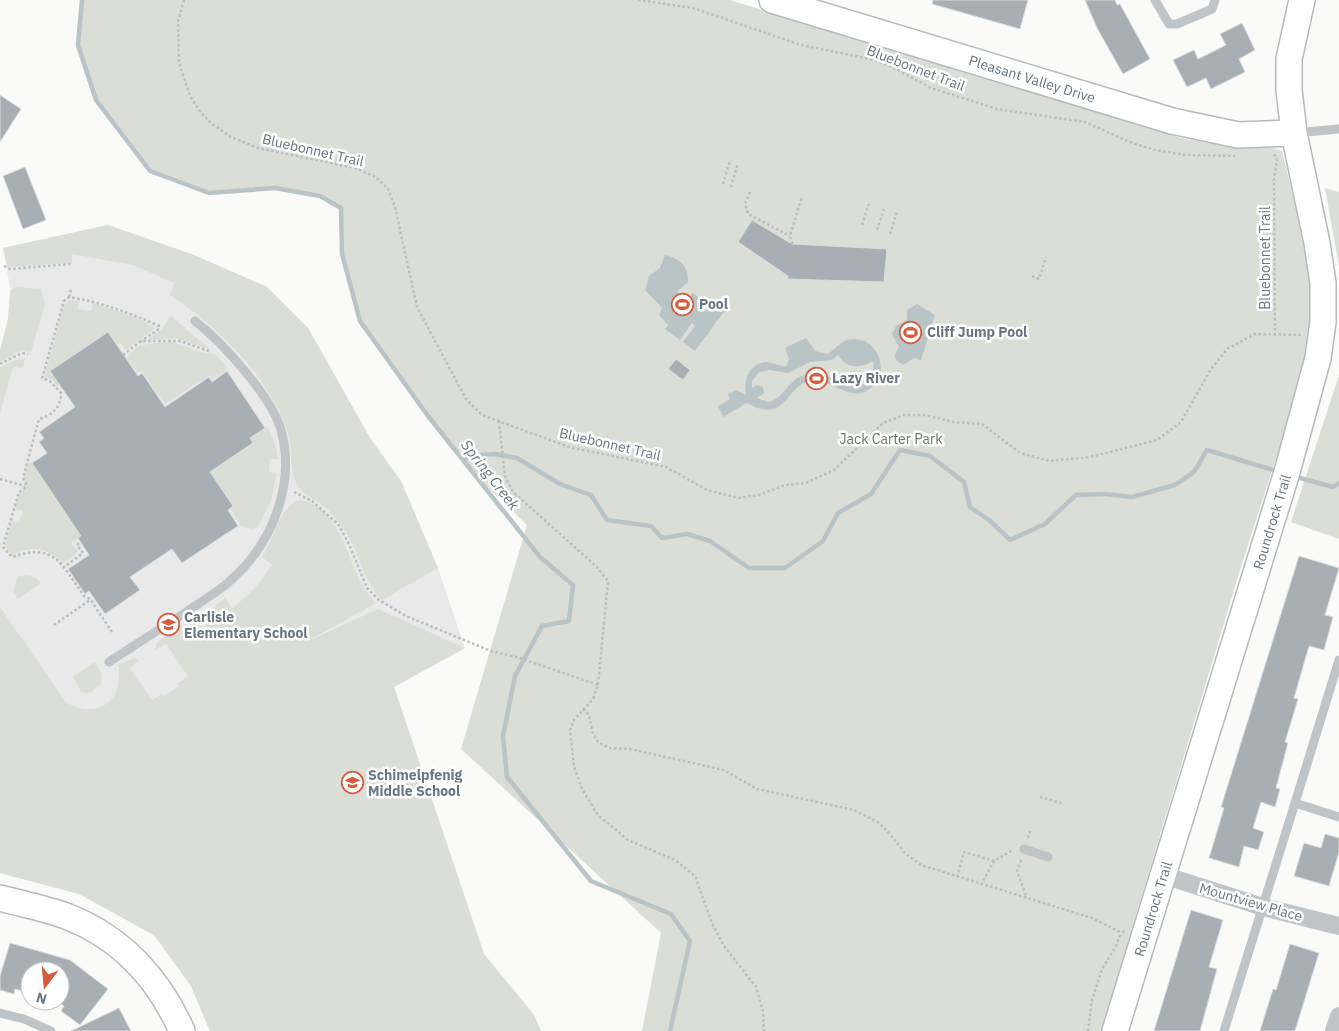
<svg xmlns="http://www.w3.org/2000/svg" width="1339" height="1031" viewBox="0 0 1339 1031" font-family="'IBM Plex Sans',sans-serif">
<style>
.built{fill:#e8e9e8}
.green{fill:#daded7}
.water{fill:#b9c4c7;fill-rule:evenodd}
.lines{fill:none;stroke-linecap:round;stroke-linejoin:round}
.stream{stroke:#b9c4c7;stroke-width:4.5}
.building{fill:#a7afb4;stroke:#dcdcda}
.secondary-casing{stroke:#b4babe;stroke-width:28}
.path{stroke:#babdc0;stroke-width:2.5;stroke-dasharray:2.5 2.5;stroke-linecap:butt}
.lane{stroke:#bfc4c7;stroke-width:9}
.street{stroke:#bfc4c7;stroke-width:18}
.secondary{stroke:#fff;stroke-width:25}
.labels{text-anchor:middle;stroke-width:5;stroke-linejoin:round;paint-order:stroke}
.street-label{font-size:14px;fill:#677680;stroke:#fff}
.poi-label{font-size:14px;font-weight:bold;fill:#677680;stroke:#fff;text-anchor:start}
.park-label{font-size:14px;fill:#6a7966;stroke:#fff}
.water-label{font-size:15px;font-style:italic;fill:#62747a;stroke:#fff}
</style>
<rect width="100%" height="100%" fill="#fafaf8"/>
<!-- built -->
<path class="built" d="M108 225 194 255 267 287 308 328 370 438 401 481 438 568 465 648 394 687 484 954 534 1015 541 1031H210L191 986 154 935 79 894 0 873V368L5 344 11 293 3 248Z"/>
<!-- green -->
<path class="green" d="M82 0H730L1181 138 1231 147 1273 148 1282 151 1307 251 1316 305 1312 346 1240 570 1101 1031H642L661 933 461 749 527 525 477 477 428 416 360 321 342 254 341 208 320 196 275 188 209 193 150 171 96 100 78 45Z
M1325 188 1339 192V266Z
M108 225 194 255 267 287 308 328 370 438 401 481 438 568 382 600C362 578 362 559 348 536 341 525 333 513 322 505 313 498 301 493 296 483 289 468 293 447 287 430 267 374 218 327 170 295L174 283 133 265 72 254V263L8 267 3 248Z
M16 287 41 289 45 304 31 352 21 351 0 362V350L8 319 10 290Z
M69 300 79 301 78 309 91 311 93 303 133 316 155 328 126 350 120 343 57 386 52 379 44 377 64 306Z
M171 316 211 350 175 338 147 340 162 329Z
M172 342 204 353 215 354 228 368 213 380 209 375 165 404 142 371 138 373 127 358C136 341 154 344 172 342Z
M25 359 23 368 13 367 0 413V367L16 360Z
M1339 375V539L1291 522Z
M267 426 276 446 278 459H270L269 472 277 473 271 501 258 527 252 529 241 526 230 508 233 506 210 472 253 444 250 438Z
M27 463H32L81 536 71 543 78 552 63 563C44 546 34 546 12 555L5 547 12 521 19 523 23 511 15 509 20 492 25 489 27 483 24 478Z
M298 500C347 506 346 576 376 603L306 642 378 609 465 648 394 687 484 954 534 1015 541 1031H210L191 986 154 935 79 894 0 873V607L65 701C82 715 111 712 118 687 120 679 117 671 120 664L134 658 139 660 130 669 152 700 162 694 164 696 179 686 177 684 188 676 166 644 155 650 157 642 190 621 204 628 211 617 204 611 207 610 208 612 225 598 232 609 255 588 272 565 262 557C275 538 277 511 298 500Z
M27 575 36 578 41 583 18 599 13 591 18 577Z
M94 662 102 674 101 684 90 693 81 692 73 677Z"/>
<!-- water -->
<path class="water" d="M665 255C679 258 689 266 688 282L678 291V298L687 299 693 293 707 303 703 308 707 311 715 301 726 309 695 351 683 342 695 326 692 323 680 340 665 329 668 325 659 315 662 308 645 290 649 276 660 268Z
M917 304 935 315 921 360 914 358 903 365 897 361 894 356 899 347 892 334 896 326 907 320V310Z
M806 338 815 351 827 354C836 350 840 340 852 339 877 337 891 370 872 387 851 406 834 378 812 381 784 384 788 426 747 403L723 417 718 406 730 399 728 394 736 390 746 395C743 380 749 364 766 362 774 362 779 367 786 366L789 359 785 348ZM838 355C847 369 859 369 873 361 876 376 864 390 848 386 831 381 825 368 804 375 788 380 784 399 768 402L757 398 764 393 763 387 757 385 752 388V381L759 372 769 370 788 373 810 362 832 360Z"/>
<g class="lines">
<!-- stream -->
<path class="stream" d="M82 0 78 45 96 100 150 171 209 193 275 188 320 196 341 208 342 254 360 321 428 416 540 557 573 585 569 621 542 626 515 676 503 736 507 777 591 881 671 914 690 941 670 1031
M463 459 480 455 495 454 517 458 560 484 591 495 607 520 651 526 662 538 687 534 710 541 749 568H785L823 541 838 513 871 494 900 450 930 456 964 482 970 507 989 520 1010 540 1045 524 1076 495 1104 494 1132 497 1175 485 1194 472 1207 450 1273 470
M1300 478 1333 487 1339 483"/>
</g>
<!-- building -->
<path class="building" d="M933 0H1028L1020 29 932 4Z
M1085 0H1115L1117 5 1120 4 1150 59 1123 74 1097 28Z
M1242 23 1255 50 1239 59 1245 72 1211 89 1206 78 1187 87 1173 60 1194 50 1198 59 1226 45 1220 34Z
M0 95 21 109 0 142Z
M25 167 46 220 23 229 3 176Z
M752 220 792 244 887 249 884 282 788 279V276L738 242Z
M108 332 138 376 142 373 165 407 209 377 212 382 227 371 265 428 250 438 253 443 210 472 233 506 228 510 238 526 182 563 172 549 130 577 140 590 105 614 89 591 85 594 68 569 89 555 78 538 81 536 32 463 47 453 39 442 44 438 39 432 75 407 50 371Z
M676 359 690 370 683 380 668 369Z
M1299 556 1339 568 1325 615 1333 617 1324 650 1309 646 1294 698 1298 699 1285 742 1288 743 1276 788 1280 789 1275 807 1261 802 1253 828 1264 832 1258 850 1244 846 1239 867 1209 858 1224 808 1221 807Z
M1325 834 1339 838V852L1329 886 1294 876 1304 843 1321 848Z
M1191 910 1223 920 1209 967 1217 969 1200 1031H1154Z
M10 943 70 960 108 989 80 1025 61 1011 64 1006 60 1003V971H30V993L15 989 14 994 0 990V976Z
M1290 944 1319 953 1295 1031H1260L1273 989 1276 990Z
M119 1008 131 1031H71Z"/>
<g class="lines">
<defs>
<path id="secondary" d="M772 0 1172 121 1238 135 1294 133
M0 898C22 904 45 908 66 916 121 937 159 979 182 1031
M1115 1031 1287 472 1318 358 1323 322V283L1317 243 1294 133 1289 90V59L1302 0"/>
</defs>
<!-- secondary casing -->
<use href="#secondary" class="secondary-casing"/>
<!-- path -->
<path class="path" d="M184 0 178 21 179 63 190 96 199 110 211 123 231 137 258 148 356 168 376 177 388 189 395 207 417 307 466 399 482 415 569 447 666 467 707 490 739 498 759 495 785 485 806 483 834 470 883 423 904 415H924L954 422 982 424 1020 453 1049 461 1090 457 1157 440 1181 422 1211 369 1227 349 1255 334 1301 335
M638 0 693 8 801 45 875 60 894 68 931 88 997 109 1085 122 1132 143 1155 150 1185 155 1236 156
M1274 154 1277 160 1274 179 1275 334
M723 184 730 161
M731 187 738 163
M750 192 745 204 748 214 790 236
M862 225 869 203
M877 230 884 208
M890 234 897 212
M792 244 790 236 802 196
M4 266 10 269 72 264
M1032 276 1039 279 1046 257
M69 297 71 289
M123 355 141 341H180L211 352
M0 364 22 353 28 354
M499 421 505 476 513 492 597 567 608 581 598 685 593 699 574 720 570 730 574 767 582 789 598 815 628 840 675 860 695 876 712 923 724 946 756 987 763 1011 764 1031
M0 479 25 486
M294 492 312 501 338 524 349 544 367 588 379 600 406 616 491 651 520 658 598 685
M63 568 83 553 77 545 80 542
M54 625 90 600
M112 632 90 599 84 596C61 564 55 542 12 557L3 547 19 492 24 489 26 483 23 478 39 419C52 415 61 408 61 393L50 381 42 378 64 301 69 297C103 303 128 312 159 326V329L141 341
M583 709 589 715 593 734 598 742 609 748 630 749 724 770 757 789 854 810 878 822 891 835 905 853 921 865 1092 918 1120 932H1126
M1040 797 1064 804
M1028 838 1030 831
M1021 860 1017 871 1027 898
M957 877 964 852 994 861
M981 885 994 861 1013 850
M1088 1031 1092 1000 1102 969 1116 946 1121 933"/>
<!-- lane -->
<path class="lane" d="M1155 0 1169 24H1177L1212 9 1215 0
M1294 133 1339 129
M109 662C134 646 159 629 185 613 200 602 217 593 231 580 272 544 296 484 281 430 272 397 222 342 195 321
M1295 803 1339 660
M1024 849 1048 857
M0 1013 24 1019 51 1031
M1224 1031 1295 803 1339 817"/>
<!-- street -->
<path class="street" d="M1163 875 1263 907 1339 926
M1334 1031 1339 1016"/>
<!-- secondary -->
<use href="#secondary" class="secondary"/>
</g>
<!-- icons -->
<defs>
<symbol id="stadium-ring" viewBox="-11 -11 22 22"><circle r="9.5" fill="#fff" stroke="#d55b3d" stroke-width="1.5"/><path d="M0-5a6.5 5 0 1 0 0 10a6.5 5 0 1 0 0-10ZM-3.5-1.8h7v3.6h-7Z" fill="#d55b3d"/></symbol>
<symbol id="school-ring" viewBox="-11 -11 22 22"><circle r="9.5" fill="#fff" stroke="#d55b3d" stroke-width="1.5"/><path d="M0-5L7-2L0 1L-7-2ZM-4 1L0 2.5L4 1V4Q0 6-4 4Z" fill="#d55b3d"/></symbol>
</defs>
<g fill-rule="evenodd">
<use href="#stadium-ring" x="670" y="292" width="25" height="25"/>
<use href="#stadium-ring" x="898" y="320" width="25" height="25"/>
<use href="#stadium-ring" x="804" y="366" width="25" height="25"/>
<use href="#school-ring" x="156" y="612" width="25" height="25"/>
<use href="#school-ring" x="340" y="770" width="25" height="25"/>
</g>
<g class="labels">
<!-- street labels -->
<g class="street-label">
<text transform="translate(916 68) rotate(21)" y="5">Bluebonnet Trail</text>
<text transform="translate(1032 79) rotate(17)" y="5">Pleasant Valley Drive</text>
<text transform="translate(313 150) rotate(13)" y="5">Bluebonnet Trail</text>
<text transform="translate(1265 258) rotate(-90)" y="5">Bluebonnet Trail</text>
<text transform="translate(610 444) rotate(13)" y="5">Bluebonnet Trail</text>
<text transform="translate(1272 522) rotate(-73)" y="5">Roundrock Trail</text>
<text transform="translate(1251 902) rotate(16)" y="5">Mountview Place</text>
<text transform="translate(1153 909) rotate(-73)" y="5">Roundrock Trail</text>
</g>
<!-- poi labels -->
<g class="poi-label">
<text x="699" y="309">Pool</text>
<text x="927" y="337">Cliff Jump Pool</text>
<text x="832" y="383">Lazy River</text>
<text x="184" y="622">Carlisle<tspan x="184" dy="16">Elementary School</tspan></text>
<text x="368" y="780">Schimelpfenig<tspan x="368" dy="16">Middle School</tspan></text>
</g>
<!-- park labels -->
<g class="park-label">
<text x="891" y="444">Jack Carter Park</text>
</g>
<!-- water labels -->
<g class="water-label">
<text transform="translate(490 475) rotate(52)" y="5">Spring Creek</text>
</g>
</g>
<!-- north arrow -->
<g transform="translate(45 986) rotate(196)"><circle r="24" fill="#ffffff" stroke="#c2c8cc"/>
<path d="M0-4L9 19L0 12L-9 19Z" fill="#d55b3d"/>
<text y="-8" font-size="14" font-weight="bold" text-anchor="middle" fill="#677680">N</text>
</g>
</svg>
